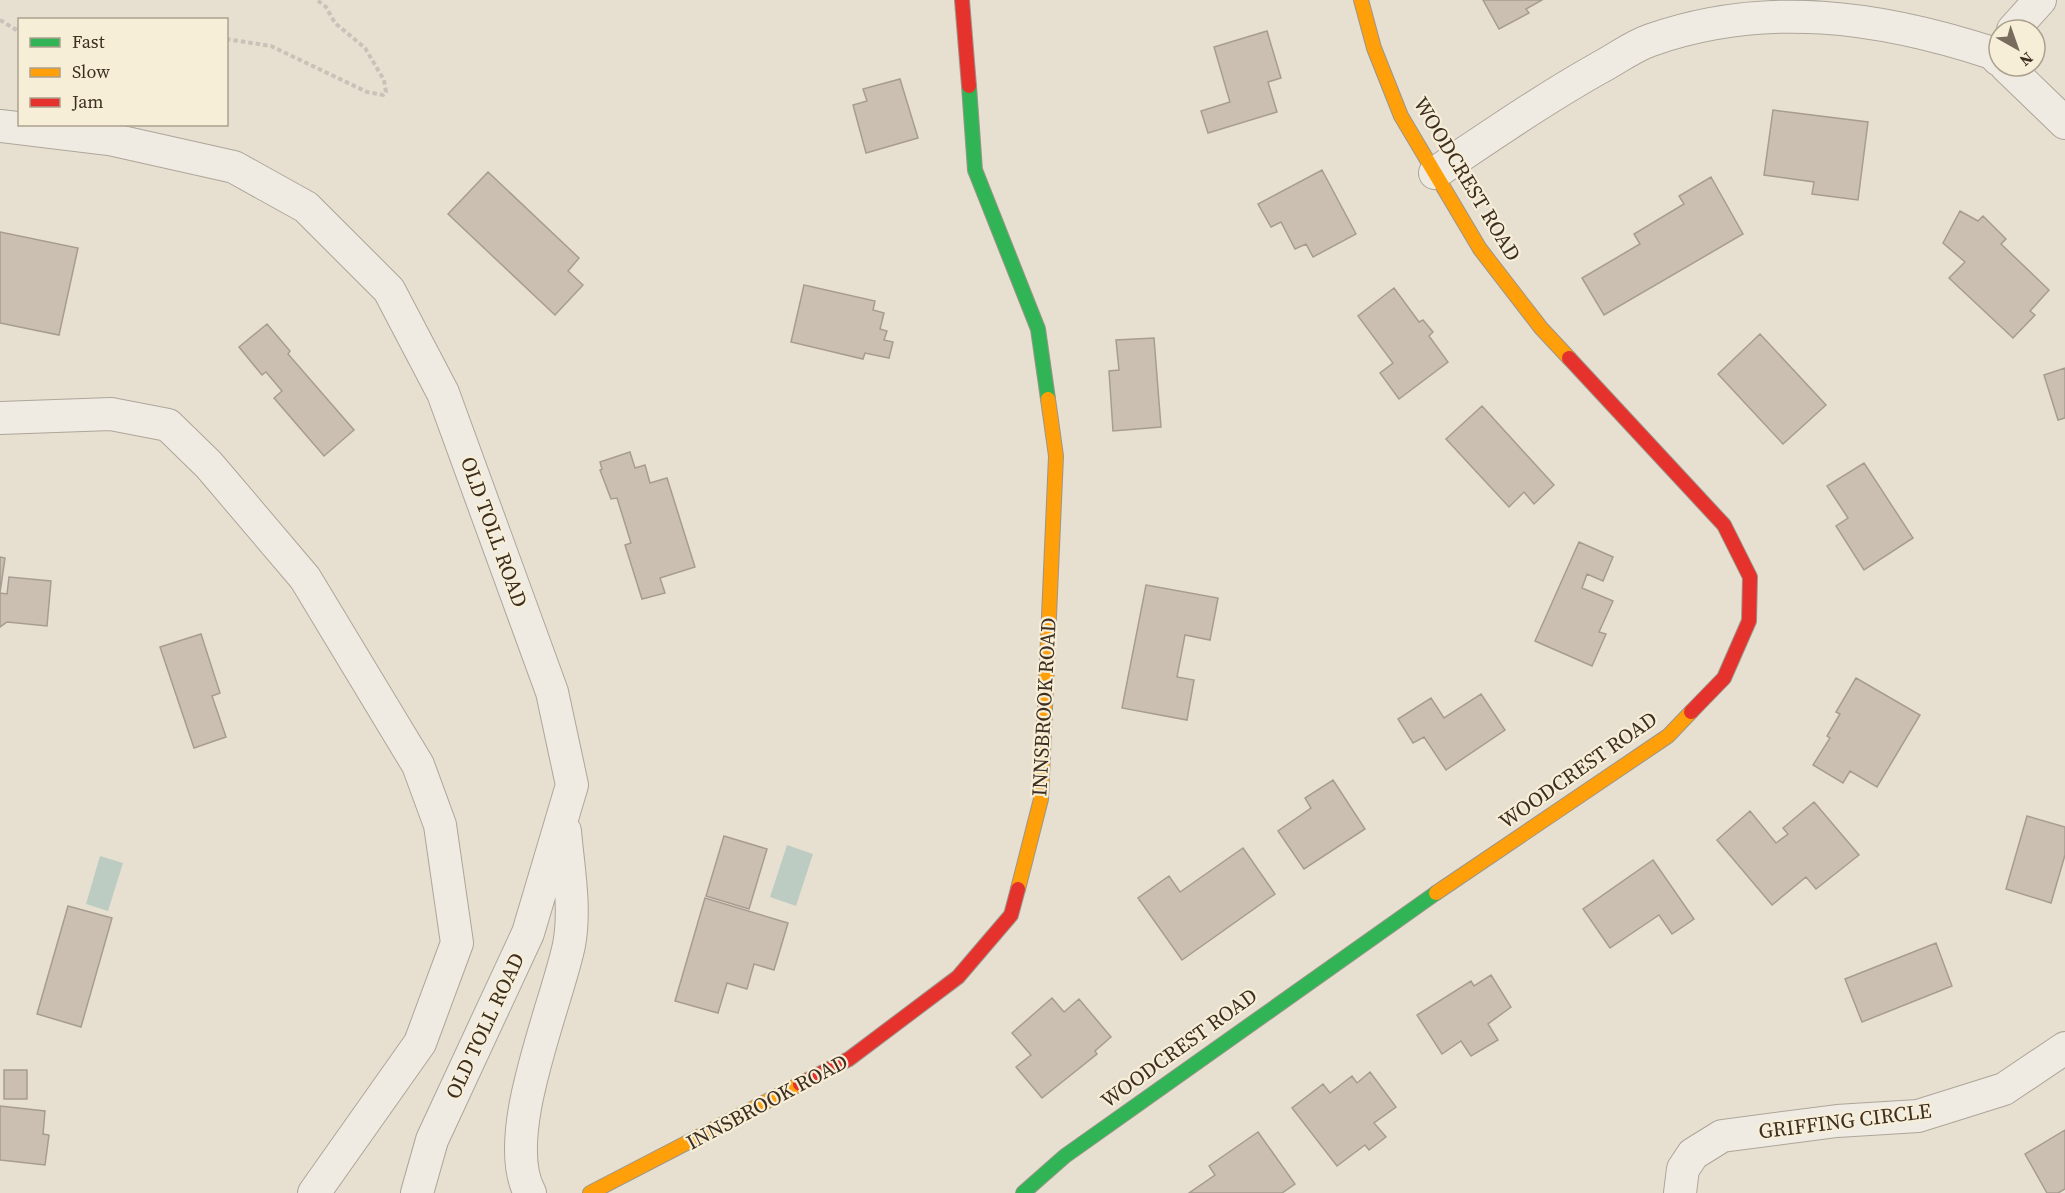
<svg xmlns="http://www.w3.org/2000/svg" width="2065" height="1193" viewBox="0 0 2065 1193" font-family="'Source Serif 4',serif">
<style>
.water{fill:#bcccc2}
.building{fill:#cbbfb2;stroke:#a89c90;stroke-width:1.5}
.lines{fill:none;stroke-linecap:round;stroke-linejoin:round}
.street-casing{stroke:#ada599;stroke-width:34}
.fast-casing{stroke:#9c958a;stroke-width:16}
.slow-casing{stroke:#9c958a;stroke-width:16}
.jam-casing{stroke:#9c958a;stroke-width:16}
.path{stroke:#c8c2b9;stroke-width:4;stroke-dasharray:4.5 3;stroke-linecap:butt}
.street{stroke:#efebe3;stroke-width:32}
.fast{stroke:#30b455;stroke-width:14}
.slow{stroke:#ff9f0a;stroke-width:14}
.jam{stroke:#e5322d;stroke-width:14}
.labels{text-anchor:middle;stroke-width:4.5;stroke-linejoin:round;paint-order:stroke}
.street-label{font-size:21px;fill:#3d2e20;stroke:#f7eed8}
</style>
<rect width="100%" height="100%" fill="#e7e0d1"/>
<!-- water -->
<path class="water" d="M787 845 813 854 796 906 770 897Z
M100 856 123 863 108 911 86 904Z"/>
<!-- building -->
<path class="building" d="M1483 0H1542L1526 9 1529 13 1499 29Z
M1267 31 1281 78 1268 82 1277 112 1208 133 1201 111 1230 102 1214 47Z
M900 79 918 138 866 153 853 105 867 101 863 89Z
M1773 110 1868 122 1858 200 1812 194 1814 182 1764 175Z
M1322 170 1356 234 1313 257 1306 244 1295 249 1281 222 1271 227 1258 204Z
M488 172 579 258 568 271 583 285 555 315 448 214Z
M1711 177 1743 234 1604 315 1582 278 1640 244 1634 234 1684 204 1679 196Z
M1960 211 1978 221 1983 216 2006 239 2001 244 2049 290 2030 311 2035 315 2013 338 1949 278 1965 262 1943 243Z
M0 232 78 248 59 335 0 323Z
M804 285 875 301 873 310 884 313 880 329 887 331 884 340 893 342 889 358 865 353 863 359 791 342Z
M1394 288 1419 322 1423 320 1433 332 1429 336 1448 362 1399 399 1380 373 1393 363 1358 316Z
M267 324 290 351 288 354 354 430 324 456 274 398 282 391 266 372 262 375 239 347Z
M1760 334 1826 405 1783 444 1718 374Z
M1154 338 1161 427 1113 431 1109 371 1119 370 1116 340Z
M2065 368V418L2058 420 2044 375Z
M1482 406 1554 485 1534 504 1524 492 1509 507 1446 439Z
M630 452 635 468 645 465 650 483 667 478 695 567 660 578 665 593 642 599 625 545 631 543 617 498 611 499 600 470 602 469 600 462Z
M1864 463 1913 538 1864 570 1836 526 1848 518 1827 486Z
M1579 542 1613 557 1603 581 1587 574 1582 588 1613 601 1599 632 1606 634 1592 666 1535 641Z
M0 557 5 558 0 593 7 594 9 577 51 581 47 626 7 622 0 627Z
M1146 585 1218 598 1210 640 1185 635 1177 677 1194 680 1187 720 1122 708Z
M201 634 220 693 212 696 226 737 194 748 160 647Z
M1856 678 1920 715 1877 787 1850 771 1843 783 1813 765 1830 738 1827 736 1840 714 1836 712Z
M1481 694 1505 730 1446 770 1424 737 1413 743 1398 719 1431 698 1444 718Z
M1333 780 1365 829 1304 869 1278 831 1311 808 1305 798Z
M1814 802 1859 855 1816 889 1806 877 1772 905 1717 840 1750 811 1776 843 1788 834 1783 828Z
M2027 816 2065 827V855L2051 903 2006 889Z
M724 836 767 849 749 909 706 896Z
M1243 848 1275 894 1182 960 1138 898 1169 876 1180 892Z
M1653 860 1694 919 1672 934 1659 915 1610 948 1583 909Z
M705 898 788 923 774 970 754 964 747 989 727 983 718 1013 675 1001Z
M68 906 112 918 81 1027 37 1014Z
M1936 943 1952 986 1862 1022 1845 979Z
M1491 975 1511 1007 1488 1024 1498 1040 1471 1056 1461 1041 1442 1054 1417 1015 1471 981 1474 986Z
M1052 998 1064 1012 1079 999 1111 1037 1095 1051 1097 1054 1042 1098 1016 1067 1031 1055 1012 1033Z
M4 1070H27V1099H4Z
M1370 1072 1396 1107 1374 1123 1386 1137 1369 1150 1365 1145 1337 1166 1292 1108 1323 1084 1330 1093 1352 1076 1357 1083Z
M0 1106 45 1111 43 1134 49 1135 45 1165 0 1160Z
M2065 1130V1189L2058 1193H2047L2025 1154Z
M1258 1132 1295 1184 1282 1193H1189L1215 1175 1209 1166Z"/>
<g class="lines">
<defs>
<path id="street" d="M2013 30 2040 0
M2006 66 2065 123
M0 126 109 139 234 167 306 207 389 290 443 393 552 692 572 785 528 933 432 1140 417 1193
M1435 173C1489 137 1542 100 1599 68 1616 59 1633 46 1651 40 1765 0 1879 16 1992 53L1999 60
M0 418 111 414 168 425 209 465 305 578 418 765 440 825 457 943 420 1043 314 1193
M530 1193C499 1137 556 1007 569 945 576 908 568 867 565 831
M1680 1193 1683 1169 1693 1154 1722 1136 1837 1121 1918 1116 2004 1089 2065 1048"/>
<path id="fast" d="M969 86 975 170 1038 329 1048 399
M1023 1193 1065 1156 1436 893"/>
<path id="slow" d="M1361 0 1374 48 1401 116 1480 249 1541 328 1569 358
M1018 889 1041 799 1056 456 1048 399
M1436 893 1668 736 1691 712
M590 1193 800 1084"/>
<path id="jam" d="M962 0 969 86
M1569 358 1724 525 1750 577 1749 621 1724 678 1691 712
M800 1084 849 1059 958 977 1011 915 1018 889"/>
</defs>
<!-- street casing -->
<use href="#street" class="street-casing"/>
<!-- fast casing -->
<use href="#fast" class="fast-casing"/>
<!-- slow casing -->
<use href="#slow" class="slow-casing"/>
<!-- jam casing -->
<use href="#jam" class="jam-casing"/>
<!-- path -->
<path class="path" d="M0 20 20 32
M226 39 271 46 367 92 383 95 386 92 384 80 365 48 335 23 326 7 317 0"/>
<!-- street -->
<use href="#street" class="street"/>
<!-- fast -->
<use href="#fast" class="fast"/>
<!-- slow -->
<use href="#slow" class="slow"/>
<!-- jam -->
<use href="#jam" class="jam"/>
</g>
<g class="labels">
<!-- street labels -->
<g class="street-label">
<text transform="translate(1467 179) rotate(59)" y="7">WOODCREST ROAD</text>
<text transform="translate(494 532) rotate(70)" y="7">OLD TOLL ROAD</text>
<text transform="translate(1044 707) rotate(-87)" y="7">INNSBROOK ROAD</text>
<text transform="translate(1578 770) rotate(-35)" y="7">WOODCREST ROAD</text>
<text transform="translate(485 1026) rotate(-65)" y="7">OLD TOLL ROAD</text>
<text transform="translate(1179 1048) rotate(-36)" y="7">WOODCREST ROAD</text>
<text transform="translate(767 1102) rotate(-28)" y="7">INNSBROOK ROAD</text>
<text transform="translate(1845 1121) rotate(-7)" y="7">GRIFFING CIRCLE</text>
</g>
</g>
<!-- legend -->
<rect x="18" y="18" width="210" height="108" fill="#f7eed8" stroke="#ada18e" stroke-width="1.5"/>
<rect x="30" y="38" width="30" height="9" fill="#30b455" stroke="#ada18e" stroke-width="1.5"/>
<text x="72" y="48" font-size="18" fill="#3d2e20">Fast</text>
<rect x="30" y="68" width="30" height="9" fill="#ff9f0a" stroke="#ada18e" stroke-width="1.5"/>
<text x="72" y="78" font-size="18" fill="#3d2e20">Slow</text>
<rect x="30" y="98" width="30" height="9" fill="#e5322d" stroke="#ada18e" stroke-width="1.5"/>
<text x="72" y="108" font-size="18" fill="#3d2e20">Jam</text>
<!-- north arrow -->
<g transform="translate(2017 48) rotate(140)"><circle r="28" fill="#f7eed8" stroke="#ada18e" stroke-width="1.5"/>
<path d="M0-4.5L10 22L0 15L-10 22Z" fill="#786c5e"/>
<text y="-9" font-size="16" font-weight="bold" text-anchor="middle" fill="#3d2e20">N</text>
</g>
</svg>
